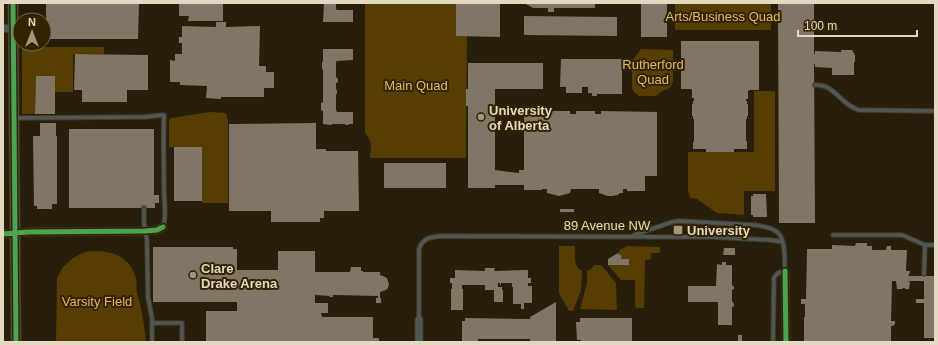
<svg xmlns="http://www.w3.org/2000/svg" width="938" height="345" viewBox="0 0 938 345" font-family="Arial,sans-serif">
<style>
.green{fill:#563e02}
.building{fill:#817566}
.lines{fill:none;stroke-linecap:round;stroke-linejoin:round}
.lane-casing{stroke:#433c2b;stroke-width:5.5}
.street-casing{stroke:#433c2b;stroke-width:9}
.secondary-casing{stroke:#433c2b;stroke-width:11}
.lane{stroke:#505654;stroke-width:3.5}
.street{stroke:#505654;stroke-width:7}
.secondary{stroke:#596260;stroke-width:9}
.cycleway-casing{stroke:#322301;stroke-width:8}
.cycleway{stroke:#4ca352;stroke-width:5}
.poi-dot{fill:#a19781;stroke:#322301;stroke-width:1.5}
.labels{text-anchor:middle;stroke-width:4;stroke-linejoin:round;paint-order:stroke}
.park-label{font-size:13px;fill:#e0b864;stroke:#322301}
.poi-label{font-size:13px;font-weight:bold;fill:#e3d8c0;stroke:#322301;text-anchor:start}
.street-label{font-size:13px;fill:#e3d8c0;stroke:#322301}
</style>
<rect width="100%" height="100%" fill="#271f0c"/>
<!-- green -->
<path class="green" d="M365 3H456V36H467L466 158H370C371 147 373 142 365 133Z
M675 3H771V30H675Z
M22 47H104V54H73V92H55V76H36L35 114H22Z
M641 49 673 50V82L669 89 662 91 656 96H639L634 92 632 88V61Z
M754 91H775V191H744V215L717 213 697 199 690 198 688 191V152H754Z
M210 112 226 113 228 121V203H202V147H169V120L171 118Z
M559 246H575C575 255 573 266 582 271L581 291 573 311H569L559 293Z
M627 246 660 247V253H651V259L645 260 644 308H636L635 306V280H621L608 265H629V259H621L620 254 619 255 618 253 620 250Z
M92 251C112 250 130 257 136 278 137 282 136 288 137 293 139 300 141 307 142 314 144 323 145 333 146 342H56L57 278 63 267 73 258 85 252Z
M594 265H601L616 283 617 310 580 309 587 283V271L591 269Z"/>
<!-- building -->
<path class="building" d="M46 3H139L138 39H46Z
M179 3H223V21H188L189 16H179Z
M324 3H336V9L337 10H353V22H323Z
M456 3H500V37L456 36Z
M524 3H595V8H554V12H548V8H533Z
M641 3H667V37H641Z
M778 3H814V54H815V51L841 52V50H852L855 55V62H854V75H832V68L815 67V64H814L815 223H779Z
M524 16 617 17V36L524 35Z
M216 22H226V27L260 26 259 66H266V72H274V88H264V97H221V99L206 98 207 86 180 85V82H170V60L175 61V54H182V43H179V37H182V26L216 27Z
M681 41H759V90H750L748 91V99H746V101H747V104H748V116H747V119H746V141H747V149H734V152H706V149H693V142H694V119H693V116H692V104H693V101H694V98H692V90L691 89H681Z
M323 49H353V60L337 61 336 62V77L338 79V82L336 83V89L337 90V93L336 95V110L337 112H353V124H349L348 125H346L345 124H332L331 125 323 124V111L321 110V103L323 102V70L322 69V62H323Z
M75 54 148 55V90H127V102H82V90H74Z
M561 59H622V94H597V96H592V93H588V87H582V93H566V87H560Z
M468 63H543V89H495V170L519 173V170H524V111H570V114H576V111H595V114H601V111L657 112V176H645V191H627V189H623V193H620L618 195 612 196H608L599 193V189H571L570 193 559 196 547 193V189H542V190H524V185H495V188H468V106H466V89H468Z
M36 76H55V114H35Z
M40 123H56V136H57V204H52V209H37V206H34L33 136H40Z
M316 123V149H326V151H358L359 211H324V218H320V222H271V211H229V124Z
M69 129H154V195H159V203H155V208H69Z
M174 147H202V201H174Z
M384 163H446V188H384Z
M753 194H766L767 217H753V215H751V196H753Z
M560 209H574V212H560Z
M856 243H867V246H872V250H886L887 246H891V250H907L906 271H910L909 275 908 276H935V338H924V303H916V299H924V281H908L910 282 909 289H905V288H902L903 289H897L896 281H892L891 321H895V324L893 326H891V342H804V317H805V304H801V299H806L807 249H832V245L855 246Z
M153 247H233V249H237V270H278V251H315V272H350L351 267H361V271H363V272H380V275L383 276 387 278 389 284 388 288 386 290 380 292V298H381V303H376V298H378V296L333 295V297H329L330 296 315 295V303H328V313H321L322 317H373V338H379V342H206V311H237V302H153Z
M724 248H735V255H723Z
M618 253 619 255 620 254 622 257 621 258V259H629V265H608V259Z
M722 262H726V265H732V285L734 287V289L732 290V301L734 304V306L732 307V325H718V302H688V286H716L717 264 722 265Z
M485 268H495L494 271 528 270V278H531V283H528V286H532V303H524V309H521V304H513V287H512V283H501V285H500V283H498V287H502V290H503V302H494V290H485V285H462V289H463V310H451V289H452V283H450V278H455V270L485 271Z
M556 302V341H530V339H478V341H462V321H465V318L530 319V317Z
M580 318H632V342H581V340H577L576 322H580Z
M738 335H742V342H738Z"/>
<g class="lines">
<defs>
<path id="lane" d="M815 85C820 85 826 86 830 89 840 96 847 107 859 110L935 111
M15 118 143 117 164 115C163 140 164 165 164 190 164 201 167 217 163 227
M144 208V224L147 240 148 297 152 318V342
M634 235 672 222 679 221 755 225C762 226 768 227 774 230 787 236 784 258 785 271 780 272 776 273 774 278L773 342
M833 235H902L925 245H935
M924 274 925 245
M419 320V249C423 238 430 237 441 236L712 237 770 240 783 242
M152 323H182V342"/>
<path id="street" d="M3 28 13 29
M3 234 28 232 145 231 157 230 163 227
M785 271 786 342
M419 342V320"/>
<path id="secondary" d="M13 3 16 342"/>
</defs>
<!-- lane casing -->
<use href="#lane" class="lane-casing"/>
<!-- street casing -->
<use href="#street" class="street-casing"/>
<!-- secondary casing -->
<use href="#secondary" class="secondary-casing"/>
<!-- lane -->
<use href="#lane" class="lane"/>
<!-- street -->
<use href="#street" class="street"/>
<!-- secondary -->
<use href="#secondary" class="secondary"/>
<defs>
<path id="cycleway" d="M13 3 16 342
M3 234 28 232 145 231 157 230 163 227
M785 271 786 342"/>
</defs>
<!-- cycleway casing -->
<use href="#cycleway" class="cycleway-casing"/>
<!-- cycleway -->
<use href="#cycleway" class="cycleway"/>
</g>
<!-- markers -->
<g class="poi-dot">
<circle cx="481" cy="117" r="4"/>
<rect x="673" y="225" width="10" height="10" rx="2"/>
<circle cx="193" cy="275" r="4"/>
</g>
<g class="labels">
<!-- park labels -->
<g class="park-label">
<text x="723" y="21">Arts/Business Quad</text>
<text x="653" y="69">Rutherford<tspan x="653" dy="15">Quad</tspan></text>
<text x="416" y="90">Main Quad</text>
<text x="97" y="306">Varsity Field</text>
</g>
<!-- poi labels -->
<g class="poi-label">
<text x="489" y="115">University<tspan x="489" dy="15">of Alberta</tspan></text>
<text x="687" y="235">University</text>
<text x="201" y="273">Clare<tspan x="201" dy="15">Drake Arena</tspan></text>
</g>
<!-- street labels -->
<g class="street-label">
<text x="607" y="230">89 Avenue NW</text>
</g>
</g>
<!-- border -->
<rect width="938" height="345" fill="none" stroke="#e3d8c0" stroke-width="8"/>
<!-- north arrow -->
<g transform="translate(32 32)"><circle r="19" fill="#322301" stroke="#796b4d"/>
<path d="M0-3L7 15L0 10L-7 15Z" fill="#a19781"/>
<text y="-6" font-size="11" font-weight="bold" text-anchor="middle" fill="#e3d8c0">N</text>
</g>
<!-- scale -->
<path d="M798 30v6h119v-6" fill="none" stroke="#e3d8c0" stroke-width="2"/>
<text x="804" y="30" font-size="12" fill="#e3d8c0" stroke="#322301" stroke-width="3" paint-order="stroke">100 m</text>
</svg>
